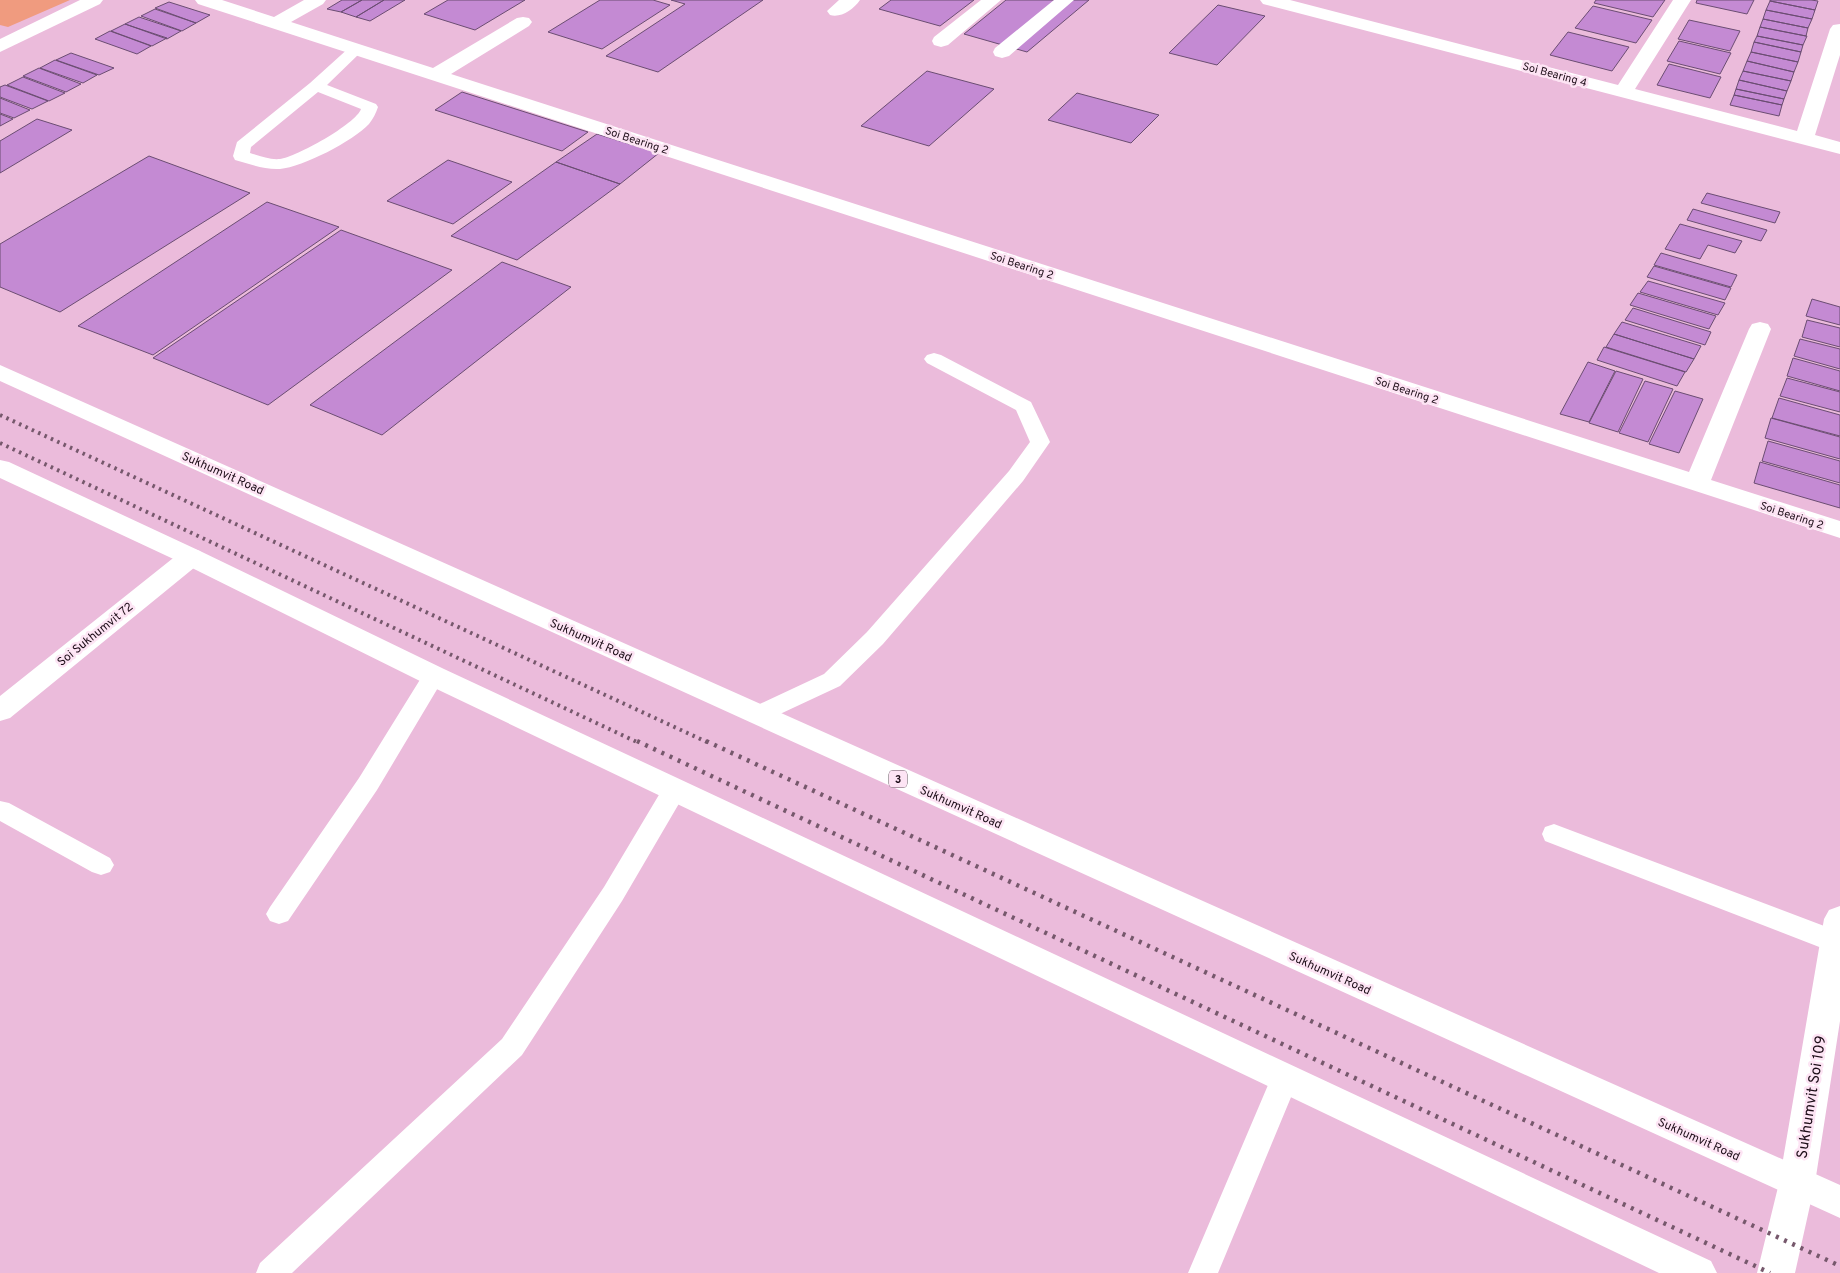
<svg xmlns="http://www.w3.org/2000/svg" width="1840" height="1273" viewBox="0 0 1840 1273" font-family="Overpass,sans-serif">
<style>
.green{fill:#f09b7f}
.building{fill:#c48ad3;stroke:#6b4d72}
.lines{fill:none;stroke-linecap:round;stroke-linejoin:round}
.service{fill:#fff;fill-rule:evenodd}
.minor{fill:#fff;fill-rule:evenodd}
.secondary{fill:#fff;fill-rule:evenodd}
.trunk{fill:#fff;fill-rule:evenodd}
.rail-far1{stroke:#76586c;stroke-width:4;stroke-dasharray:2.5 4.5;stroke-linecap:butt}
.rail{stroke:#76586c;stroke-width:4.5;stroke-dasharray:3 6;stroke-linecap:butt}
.labels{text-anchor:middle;stroke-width:5;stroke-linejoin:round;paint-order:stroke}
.far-street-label{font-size:11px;fill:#1d0d18;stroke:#fde4f4}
.shield{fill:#fde4f4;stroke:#604e5a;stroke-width:1}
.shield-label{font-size:11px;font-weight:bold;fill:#1d0d18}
.street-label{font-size:12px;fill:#1d0d18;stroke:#fde4f4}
.near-street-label{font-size:15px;fill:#1d0d18;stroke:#fde4f4}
</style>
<rect width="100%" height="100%" fill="#ebbbdb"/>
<!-- green -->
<path class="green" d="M0 0H70L8 27 0 25Z"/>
<!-- building -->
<path class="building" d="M342 0H362L341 12 327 9Z
M362 0H384L356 17 341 12Z
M384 0H405L370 21 356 17Z
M448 0H525L475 30 424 14Z
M600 0H653L670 5 602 49 548 32Z
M671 0H763L658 72 606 56 685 4Z
M891 0H974L940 26 879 9Z
M1006 0H1089L1027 52 964 34Z
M1596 0H1665L1653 17 1594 3Z
M1697 0H1754L1747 14 1696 3Z
M1770 0H1811L1818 1 1815 10 1770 1Z
M1770 1 1815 10 1812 19 1766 10Z
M169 2 210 15 196 23 155 8Z
M1218 5 1265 16 1217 65 1169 53Z
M1593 6 1652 20 1636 43 1575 28Z
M155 9 196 23 182 31 141 16Z
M1766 10 1812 19 1808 28 1763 19Z
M139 17 181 31 167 39 125 24Z
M1763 19 1808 28 1806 36 1760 27Z
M1689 20 1740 31 1730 51 1678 39Z
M125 24 167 38 152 46 111 31Z
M1760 27 1806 36H1807L1803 45 1757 36Z
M110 31 151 46 137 54 95 39Z
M1568 32 1629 47 1612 71 1550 55Z
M1757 36 1803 45 1801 52 1754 42Z
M1679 41 1731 53 1720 74 1667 61Z
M1754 42 1801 52 1798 62 1751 52Z
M1751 52 1798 62 1794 72 1747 61Z
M71 53 114 68 99 75 56 60Z
M55 60 97 75 83 83 40 68Z
M1747 61 1794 72 1791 81 1743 71Z
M1669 64 1721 77 1710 98 1657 85Z
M39 68 81 84 66 92 23 76Z
M927 71 994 89 929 146 861 126Z
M1743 71 1791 81 1787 91 1739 80Z
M23 77 65 93 49 101 7 85Z
M1739 80 1787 91 1784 99 1736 89Z
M5 85 48 101 32 109 0 97V87Z
M1736 89 1784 99 1782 105 1734 95Z
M462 92 588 132 562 151 435 110Z
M1077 93 1159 115 1131 143 1048 120Z
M1734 95 1782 105 1779 116 1730 105Z
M0 98 30 110 14 118 0 113Z
M0 114 13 119 0 126Z
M37 119 72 130 0 173V141Z
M597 134 659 153 620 184 556 162Z
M149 156 250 193 60 312 0 287V244Z
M448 160 512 182 453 224 387 201Z
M556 162 620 184 517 260 451 236Z
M1707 193 1780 212 1775 223 1701 203Z
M267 202 339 227 153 355 78 326Z
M1693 209 1767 230 1761 241 1687 220Z
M1680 224 1742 241 1735 253 1708 245 1700 259 1665 249Z
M341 230 452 270 268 405 153 358Z
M1661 253 1737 275 1731 287 1654 265Z
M502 262 571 287 382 435 310 405Z
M1654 266 1731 288 1725 300 1647 277Z
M1648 281 1725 303 1718 315 1640 292Z
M1638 293 1716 316 1709 329 1630 305Z
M1812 299 1840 307V325L1806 316Z
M1633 308 1711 332 1705 345 1625 320Z
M1807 320 1840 328V347L1802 337Z
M1622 322 1701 346 1694 359 1614 334Z
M1614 334 1694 359 1686 372 1606 347Z
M1800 339 1840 349V369L1794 356Z
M1604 347 1685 372 1677 386 1597 360Z
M1793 358 1840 371V391L1787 376Z
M1588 362 1615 371 1589 422 1560 414Z
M1616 371 1643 379 1618 432 1589 423Z
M1787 378 1840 392V412L1780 396Z
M1645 381 1673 389 1648 442 1619 433Z
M1675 391 1703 399 1679 453 1649 444Z
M1779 398 1840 415V436L1772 418Z
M1771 418 1840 437V459L1765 438Z
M1768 441 1840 461V483L1762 461Z
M1760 462 1840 485V508L1754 483Z"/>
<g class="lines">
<!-- service -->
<path class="service" d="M356 44 361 46 364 49 361 52 327 85 376 104 378 107C376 113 373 119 369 124 353 141 303 167 280 169 265 170 250 164 235 160L233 156 237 142 310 83 351 46ZM318 92 361 109C356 124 296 157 280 159 270 160 260 156 250 153L251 147Z
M934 353 941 355 1031 402 1050 442 1023 481 883 644 840 686 765 721 757 724 749 721 745 715 749 709 824 674 867 632 1009 471 1030 442 1016 410 927 363 924 359 927 355Z
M434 668 442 670 445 676 377 790 288 921 279 924 270 921 266 914 270 907 359 778 426 670Z
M675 780 684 783 687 789 684 795 622 901 522 1055 292 1273H256L260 1263 502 1039 604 887 666 783Z
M0 801 9 803 110 858 114 865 110 872 101 875 92 872 0 821Z
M1554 824 1840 932V951L1836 953 1827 950 1545 841 1542 834 1545 827Z
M1285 1066 1295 1069 1299 1078 1218 1273H1188L1271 1078 1275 1069Z"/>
<!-- minor -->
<path class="minor" d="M195 0H222L274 17 304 0H326L323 4 291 22 433 68 517 18 523 17 529 18 532 22 529 26 451 74 1689 472 1749 329 1752 324 1760 322 1768 324 1771 329 1711 480 1840 521V538L198 4Z
M839 0H860C853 10 841 18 830 15L827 11Z
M981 0H1001L948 45 941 47 934 45 932 41 934 37Z
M1054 0H1074L1009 56 1002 58 995 56 993 52 995 48Z
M1260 0H1290L1618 85 1673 0H1691L1635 89 1797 131 1830 29 1833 25 1840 24V55L1815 135 1840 142V154L1263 4Z
M191 548 200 551 204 557 200 563 10 718 0 721V696L182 551Z
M1840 906V1021L1815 1183 1795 1273H1757L1779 1183 1824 919 1829 910Z"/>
<!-- secondary -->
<path class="secondary" d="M80 0H103L100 4 0 52V39Z"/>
<!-- trunk -->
<path class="trunk" d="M0 365 1840 1185V1218L0 381Z
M0 460 9 462 200 551 444 669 1711 1261 1717 1273H1659L424 683 182 563 0 478Z"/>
<!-- rail-far1 -->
<path class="rail-far1" d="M0 415 709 743
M0 443 639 743"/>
<!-- rail -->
<path class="rail" d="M637 741 1770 1273
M706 741 1840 1266"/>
</g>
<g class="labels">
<!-- far-street labels -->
<g class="far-street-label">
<text transform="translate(1555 74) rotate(15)" y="4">Soi Bearing 4</text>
<text transform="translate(637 140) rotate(18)" y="4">Soi Bearing 2</text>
<text transform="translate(1022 265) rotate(18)" y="4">Soi Bearing 2</text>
<text transform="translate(1407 390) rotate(18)" y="4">Soi Bearing 2</text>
<text transform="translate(1792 515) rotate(18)" y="4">Soi Bearing 2</text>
</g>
<!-- shield labels -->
<rect class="shield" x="889" y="770.5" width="18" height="17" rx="4"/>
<g class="shield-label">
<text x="898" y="783">3</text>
</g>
<!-- street labels -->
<g class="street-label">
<text transform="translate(223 473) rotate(24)" y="4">Sukhumvit Road</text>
<text transform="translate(95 634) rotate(-39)" y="4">Soi Sukhumvit 72</text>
<text transform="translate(591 640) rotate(24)" y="4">Sukhumvit Road</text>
<text transform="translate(961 807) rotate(24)" y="4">Sukhumvit Road</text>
<text transform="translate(1330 973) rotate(24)" y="4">Sukhumvit Road</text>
<text transform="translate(1699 1139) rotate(24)" y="4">Sukhumvit Road</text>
</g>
<!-- near-street labels -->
<g class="near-street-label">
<text transform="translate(1811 1097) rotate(-81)" y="5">Sukhumvit Soi 109</text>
</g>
</g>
</svg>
